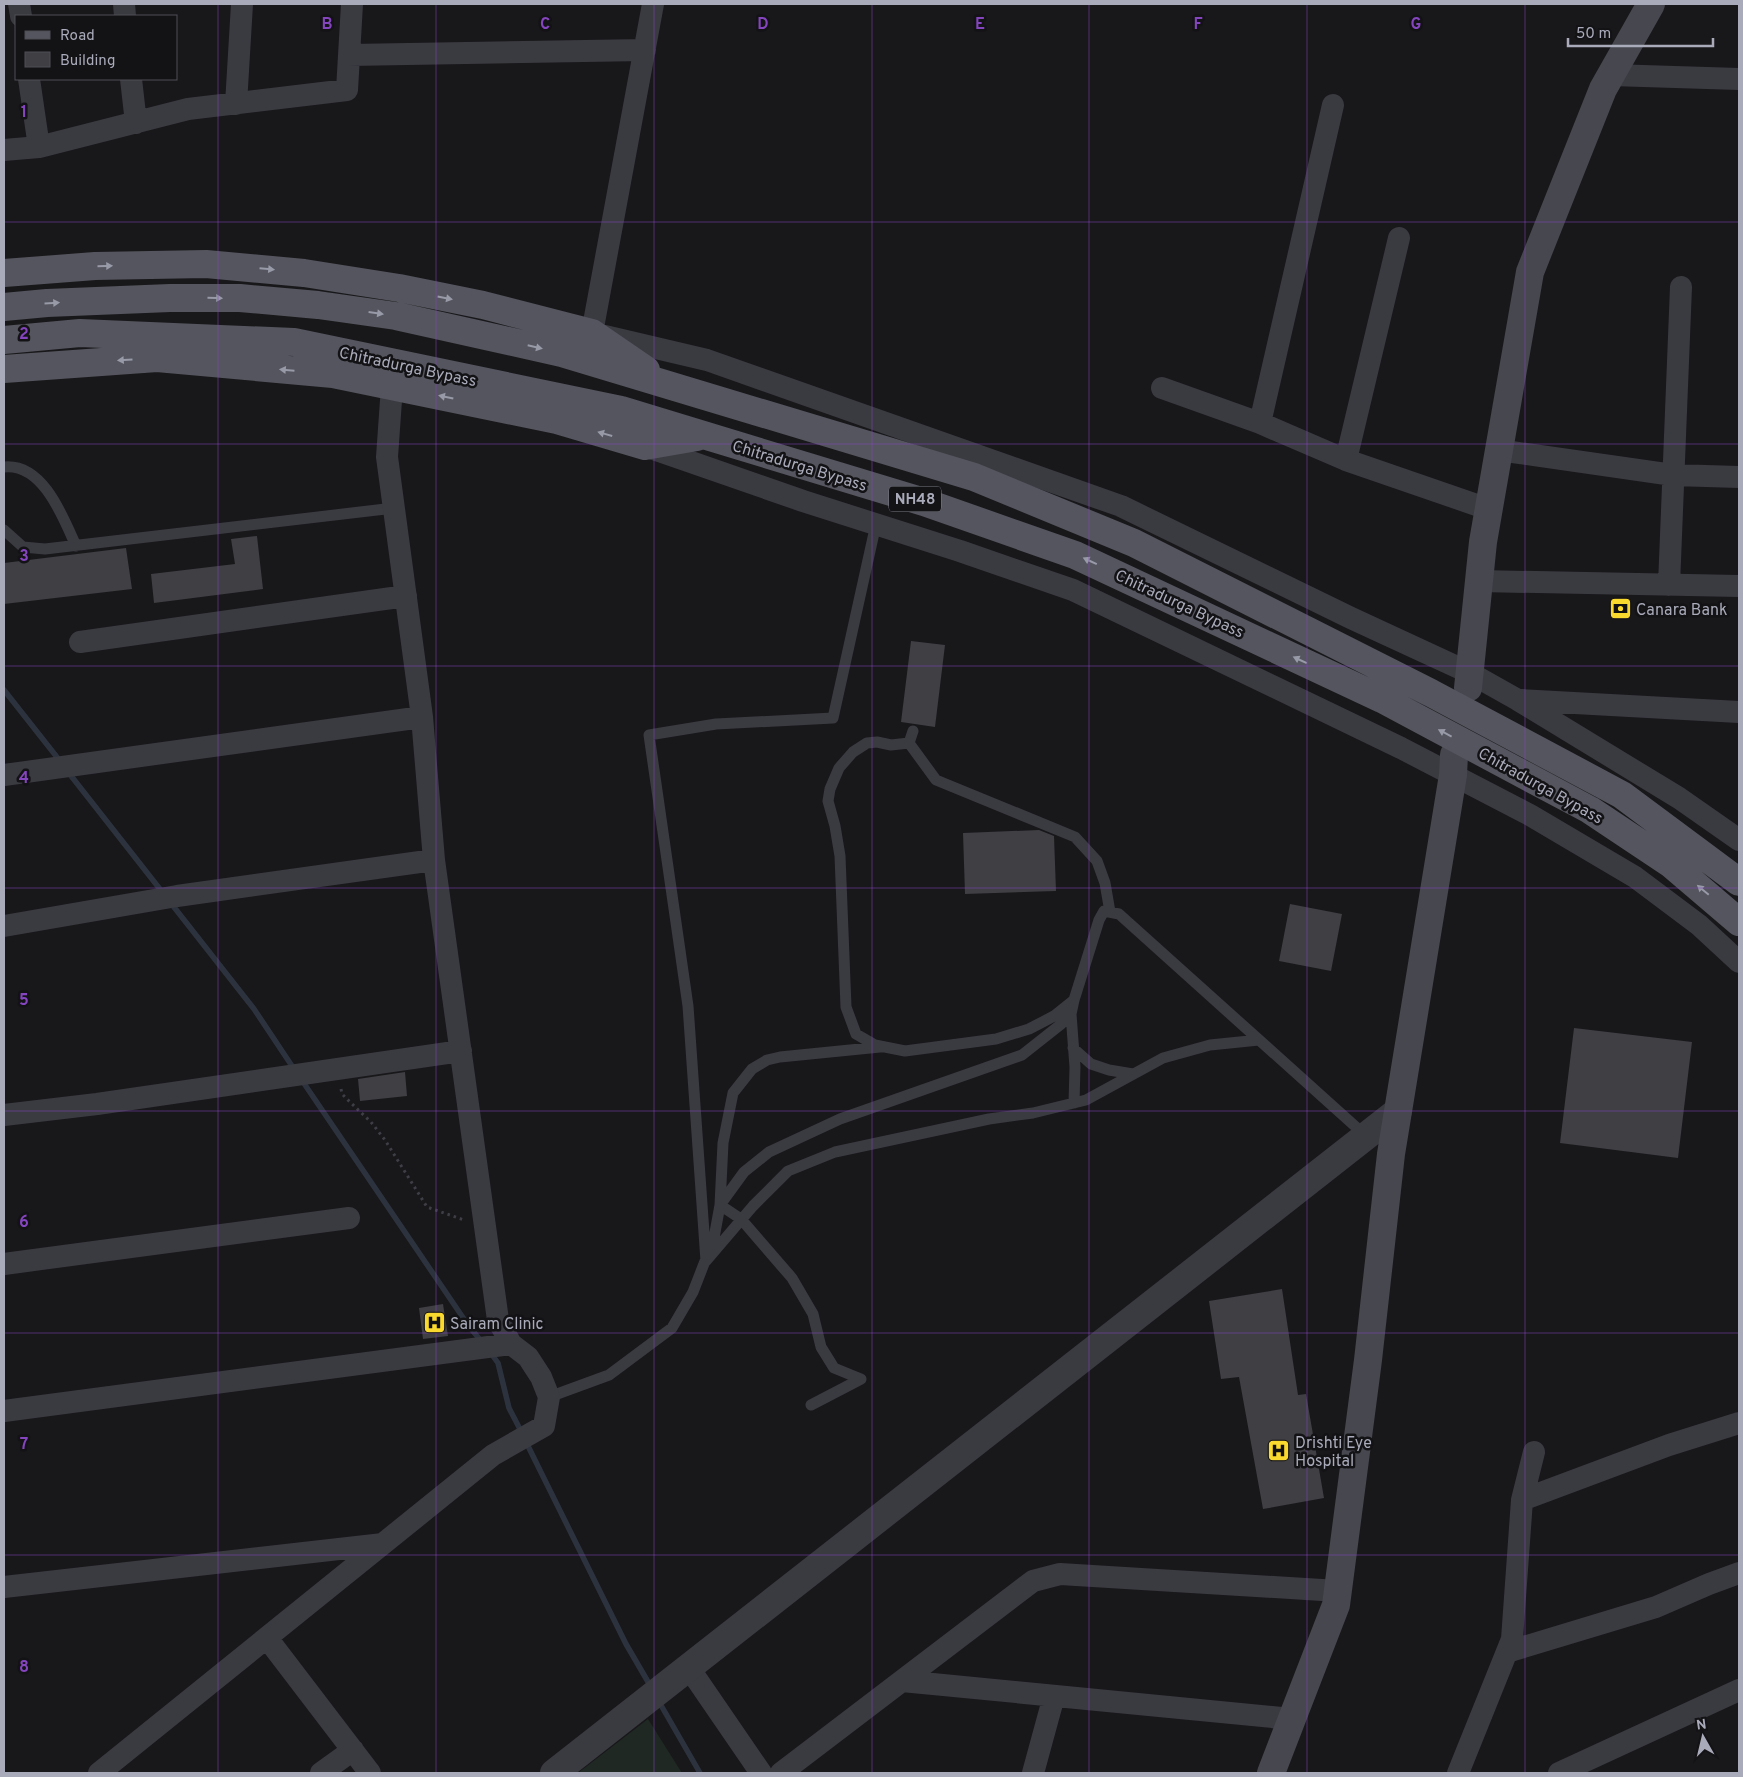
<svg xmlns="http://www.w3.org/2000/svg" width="1743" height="1777" viewBox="0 0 1743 1777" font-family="Overpass,sans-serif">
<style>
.green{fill:#1f2822}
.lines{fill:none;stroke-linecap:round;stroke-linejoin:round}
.stream{stroke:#2d333e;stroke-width:5.5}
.building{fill:#3f3f44}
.path{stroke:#3e3f46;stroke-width:3;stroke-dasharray:2.5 4;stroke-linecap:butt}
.service{stroke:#3a3a41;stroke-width:11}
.minor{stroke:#3a3a41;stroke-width:22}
.tertiary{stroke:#3a3a41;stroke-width:28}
.secondary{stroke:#46474f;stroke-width:28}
.primary{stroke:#54555e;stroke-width:28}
.oneway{fill:#989aa8}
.grid{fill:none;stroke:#8445be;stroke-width:1;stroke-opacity:0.55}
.labels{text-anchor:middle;stroke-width:5;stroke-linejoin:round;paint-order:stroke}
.shield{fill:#131215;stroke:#7c7d88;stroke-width:1}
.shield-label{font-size:15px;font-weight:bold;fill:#a9abba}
.street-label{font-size:16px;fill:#a9abba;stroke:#131215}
.poi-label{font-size:16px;fill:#a9abba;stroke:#131215;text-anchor:start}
.grid-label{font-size:16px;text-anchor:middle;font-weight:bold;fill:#8445be;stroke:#131215;stroke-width:5;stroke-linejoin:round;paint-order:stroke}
</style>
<rect width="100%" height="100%" fill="#18171a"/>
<!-- green -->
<path class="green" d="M648 1719 682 1773H578Z"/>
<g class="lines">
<!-- stream -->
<path class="stream" d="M4 690 60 761
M68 772 163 893
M170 902 254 1009 294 1069
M301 1079 468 1325 481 1341
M490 1352 498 1363 509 1408 522 1433
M526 1442 626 1644 651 1687
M658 1700 700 1773"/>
</g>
<!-- building -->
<path class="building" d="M257 536 263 589 154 603 151 574 235 564 231 539Z
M126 548 132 589 4 604V563Z
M911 641 945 645 935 727 901 722Z
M1039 830 1054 836 1056 891 965 894 963 833Z
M1290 904 1342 914 1331 971 1279 961Z
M1574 1028 1692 1042 1678 1158 1560 1143Z
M405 1072 407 1096 360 1101 358 1079Z
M1282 1289 1298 1395 1306 1394 1324 1498 1263 1509 1239 1377 1221 1379 1209 1301Z
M443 1304 448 1336 423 1339 419 1308Z"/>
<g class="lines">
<!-- path -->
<path class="path" d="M341 1089 342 1094 350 1102 371 1122 385 1140 427 1207 464 1220"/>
<!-- service -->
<path class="service" d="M4 467C43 463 63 517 76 546
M4 530 23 547 45 549 394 508
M913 731 909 743 891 745 877 742 867 743 853 752 839 768 830 789 828 801 835 826 840 856 846 1007 856 1034 875 1045 905 1051 996 1039 1029 1029 1054 1016 1074 1000 1099 920 1104 911 1119 914 1366 1136
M909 743 936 780 1075 837 1097 861 1105 883 1110 912
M1071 1014 1075 1067 1074 1103
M1073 1048 1091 1064 1109 1070 1133 1074
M706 1261 688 1006 649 735 716 724 833 718 876 524
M706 1261 753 1206 788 1171 835 1152 989 1119 1033 1113 1086 1100 1163 1058 1210 1045 1259 1040
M549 1397 609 1375 672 1328 693 1292 714 1238 720 1205 723 1143 733 1093 752 1069 767 1060 780 1057 880 1047
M811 1405 861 1379 834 1368 821 1347 813 1314 792 1278 741 1219 720 1205 744 1172 769 1152 840 1119 1022 1055 1060 1025 1071 1014 1074 1000"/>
<!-- minor -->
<path class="minor" d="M19 4 21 16
M124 4 125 16
M653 4 592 333 707 360 1121 506 1351 618 1470 673 1518 700 1679 798 1739 840
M350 55 645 50
M1611 75 1739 79
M29 79 39 147
M131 79 136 123
M236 104 242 4
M4 150 39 147 188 109 347 90 352 4
M1162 388 1260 423 1346 460 1488 509
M1260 423 1333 105
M645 446 803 501 960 551 1073 590 1401 748 1530 815 1635 877 1699 925 1739 962
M1498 450 1673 475 1739 477
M1346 460 1399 238
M1479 581 1739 586
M1669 585 1681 287
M80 642 406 596
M1521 700 1739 712
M4 775 422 717
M4 926 177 896 434 860
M4 1115 97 1104 461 1051
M4 1264 349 1218
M4 1411 511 1344
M1522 1500 1669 1445 1739 1423
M4 1587 383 1544
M267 1638 370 1773
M1507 1652 1656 1607 1709 1584 1739 1573
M689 1668 761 1773
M902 1681 1292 1719
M99 1773 493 1455 544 1426 549 1397 541 1377 528 1357 511 1344 498 1320 434 860 422 717 387 457 392 386
M321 1773 353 1750
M781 1773 1033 1581 1060 1574 1338 1591
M1033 1773 1054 1696
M1458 1773 1512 1639 1522 1500 1534 1452
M1559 1773 1739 1690"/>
<!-- tertiary -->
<path class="tertiary" d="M554 1773 1398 1111"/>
<!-- secondary -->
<path class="secondary" d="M1468 688 1483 542 1530 272 1603 89 1651 4
M1271 1773 1336 1605 1368 1360 1391 1154 1453 775 1454 755"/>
<!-- primary -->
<path class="primary" d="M4 273 95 266 206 264 304 273 399 288 483 305 592 333 646 370
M4 307 47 303 170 298H240L318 305 396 316 562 353 974 477 1134 543 1431 693 1622 795 1739 882
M4 340 80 333 294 342 621 410 924 502 1075 555 1382 699 1590 810 1671 864 1739 922
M4 369 157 358 333 374 557 420 645 446 697 437"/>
</g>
<!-- one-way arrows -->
<defs><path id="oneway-solid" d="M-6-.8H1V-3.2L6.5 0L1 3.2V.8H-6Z" transform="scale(1.25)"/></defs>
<g class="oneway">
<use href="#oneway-solid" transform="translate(105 266) rotate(-1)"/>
<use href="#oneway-solid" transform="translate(267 269) rotate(5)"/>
<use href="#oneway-solid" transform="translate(215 298) rotate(1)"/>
<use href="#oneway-solid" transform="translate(445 298) rotate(11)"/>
<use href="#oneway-solid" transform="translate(52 303) rotate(-3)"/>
<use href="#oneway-solid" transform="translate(376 313) rotate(8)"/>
<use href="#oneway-solid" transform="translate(535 347) rotate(13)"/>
<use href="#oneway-solid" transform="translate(125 360) rotate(176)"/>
<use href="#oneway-solid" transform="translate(287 370) rotate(-175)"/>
<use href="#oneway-solid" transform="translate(446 397) rotate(-168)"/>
<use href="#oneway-solid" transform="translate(605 434) rotate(-164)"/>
<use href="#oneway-solid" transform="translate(1090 561) rotate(-155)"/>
<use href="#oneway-solid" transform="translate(1300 660) rotate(-155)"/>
<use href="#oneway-solid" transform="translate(1445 733) rotate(-152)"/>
<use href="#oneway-solid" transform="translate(1703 890) rotate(-140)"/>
</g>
<!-- grid -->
<path class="grid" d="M218 4V1773M436 4V1773M654 4V1773M872 4V1773M1089 4V1773M1307 4V1773M1525 4V1773M4 222H1739M4 444H1739M4 666H1739M4 888H1739M4 1111H1739M4 1333H1739M4 1555H1739"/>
<!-- icons -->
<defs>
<symbol id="bank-square" viewBox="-11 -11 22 22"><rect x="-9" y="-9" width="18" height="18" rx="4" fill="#fad92f" stroke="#131215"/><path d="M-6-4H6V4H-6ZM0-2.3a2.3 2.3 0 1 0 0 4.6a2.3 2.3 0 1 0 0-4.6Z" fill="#111"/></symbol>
<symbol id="hospital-square" viewBox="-11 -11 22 22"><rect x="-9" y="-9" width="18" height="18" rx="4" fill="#fad92f" stroke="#131215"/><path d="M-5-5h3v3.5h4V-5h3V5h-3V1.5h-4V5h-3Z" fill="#111"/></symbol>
</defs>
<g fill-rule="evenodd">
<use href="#bank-square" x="1608" y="596" width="25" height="25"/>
<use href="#hospital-square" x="422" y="1310" width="25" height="25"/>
<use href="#hospital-square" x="1266" y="1438" width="25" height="25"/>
</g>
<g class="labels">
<!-- shield labels -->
<rect class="shield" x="889" y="486.5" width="52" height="25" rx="4"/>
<g class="shield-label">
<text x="915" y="504">NH48</text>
</g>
<!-- street labels -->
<g class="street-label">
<text transform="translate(408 366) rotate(12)" y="6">Chitradurga Bypass</text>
<text transform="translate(800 465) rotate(17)" y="6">Chitradurga Bypass</text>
<text transform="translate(1180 603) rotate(25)" y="6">Chitradurga Bypass</text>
<text transform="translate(1541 785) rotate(29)" y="6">Chitradurga Bypass</text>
</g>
<!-- poi labels -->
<g class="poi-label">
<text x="1636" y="615">Canara Bank</text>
<text x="450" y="1329">Sairam Clinic</text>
<text x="1295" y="1448">Drishti Eye<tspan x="1295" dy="18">Hospital</tspan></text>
</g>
</g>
<g class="grid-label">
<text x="327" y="29">B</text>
<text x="545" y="29">C</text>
<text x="763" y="29">D</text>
<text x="980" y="29">E</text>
<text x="1198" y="29">F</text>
<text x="1416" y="29">G</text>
<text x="24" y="117">1</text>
<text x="24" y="339">2</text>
<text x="24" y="561">3</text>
<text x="24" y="783">4</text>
<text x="24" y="1005">5</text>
<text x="24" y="1227">6</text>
<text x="24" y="1449">7</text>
<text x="24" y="1672">8</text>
</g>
<!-- border -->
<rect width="1743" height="1777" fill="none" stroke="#a9abba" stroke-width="10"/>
<!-- legend -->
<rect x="15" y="15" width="162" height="65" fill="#131215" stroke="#4f4f57"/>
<rect x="25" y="31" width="25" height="8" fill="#54555e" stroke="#4f4f57"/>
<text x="60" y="40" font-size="15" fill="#a9abba">Road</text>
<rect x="25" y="52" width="25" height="15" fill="#3f3f44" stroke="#4f4f57"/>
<text x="60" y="65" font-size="15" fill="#a9abba">Building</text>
<!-- north arrow -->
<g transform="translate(1703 1737) rotate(352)" stroke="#131215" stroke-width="4" paint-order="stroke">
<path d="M0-4L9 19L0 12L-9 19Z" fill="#a9abba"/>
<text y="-8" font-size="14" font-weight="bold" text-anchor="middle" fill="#a9abba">N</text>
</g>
<!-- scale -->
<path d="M1568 38v8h145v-8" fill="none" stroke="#a9abba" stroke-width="2.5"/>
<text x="1576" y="38" font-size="15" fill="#a9abba" stroke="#131215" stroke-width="4" paint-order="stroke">50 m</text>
</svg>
